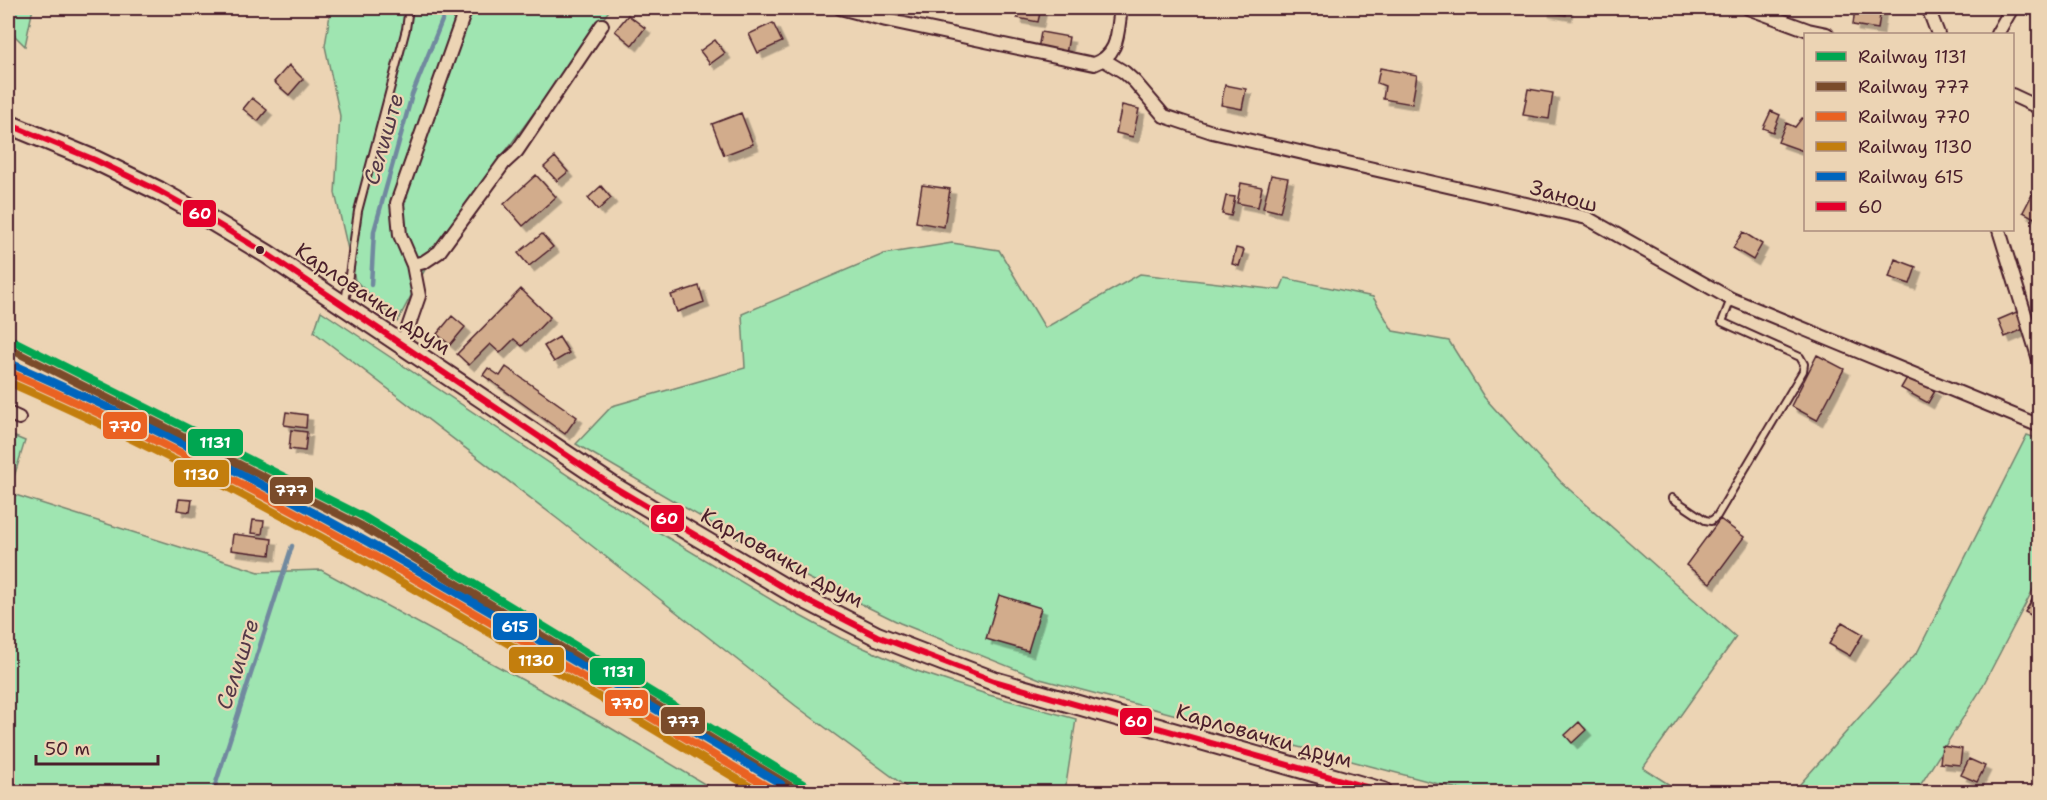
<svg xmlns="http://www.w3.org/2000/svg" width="2047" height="800" viewBox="0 0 2047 800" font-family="'Shantell Sans',sans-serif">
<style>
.green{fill:#9fe5b1;stroke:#74826e;stroke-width:1.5}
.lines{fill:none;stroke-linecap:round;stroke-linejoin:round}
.stream{stroke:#71899f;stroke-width:4.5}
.building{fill:#d2ac8c;stroke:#4a1f2b;stroke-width:1.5;filter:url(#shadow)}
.service-casing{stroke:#4a1f2b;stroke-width:10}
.minor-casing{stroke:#4a1f2b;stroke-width:16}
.secondary-casing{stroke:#4a1f2b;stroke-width:22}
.service{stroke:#ecd4b4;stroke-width:6}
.minor{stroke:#ecd4b4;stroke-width:12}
.secondary{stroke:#ecd4b4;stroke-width:18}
.bus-1-casing{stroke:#ecd4b4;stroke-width:10}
.bus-1{stroke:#e4002b;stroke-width:6}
.rail-1-casing{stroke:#ecd4b4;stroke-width:12}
.rail-2-casing{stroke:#ecd4b4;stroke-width:12}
.rail-3-casing{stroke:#ecd4b4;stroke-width:12}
.rail-4-casing{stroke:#ecd4b4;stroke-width:12}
.rail-5-casing{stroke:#ecd4b4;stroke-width:12}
.rail-1{stroke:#00a651;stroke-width:8}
.rail-2{stroke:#7a4b2a;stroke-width:8}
.rail-3{stroke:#ea6222;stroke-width:8}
.rail-4{stroke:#c37e0d;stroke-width:8}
.rail-5{stroke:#0065bd;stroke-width:8}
.bus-dot{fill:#4a1f2b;stroke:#ecd4b4;stroke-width:2}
.labels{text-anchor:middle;stroke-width:4.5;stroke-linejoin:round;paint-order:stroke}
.street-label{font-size:21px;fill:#4a1f2b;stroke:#ecd4b4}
.water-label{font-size:22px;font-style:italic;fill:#543948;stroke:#ecd4b4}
.line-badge{stroke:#ecd4b4;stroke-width:2}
.badge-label{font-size:16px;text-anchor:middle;font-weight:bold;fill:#fff}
</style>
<defs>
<filter id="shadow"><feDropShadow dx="5.5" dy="5.5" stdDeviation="0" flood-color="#0004"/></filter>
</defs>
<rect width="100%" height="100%" fill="#ecd4b4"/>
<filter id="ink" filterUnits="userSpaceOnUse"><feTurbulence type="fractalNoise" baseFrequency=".0167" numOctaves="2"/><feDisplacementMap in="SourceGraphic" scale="12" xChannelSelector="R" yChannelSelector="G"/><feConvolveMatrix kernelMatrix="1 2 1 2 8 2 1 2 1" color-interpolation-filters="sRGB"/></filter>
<g filter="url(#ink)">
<!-- green -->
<path class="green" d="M8 8H33L25 46 8 29Z
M331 8H611L466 205 427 266 397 322 355 280 335 193 340 116 325 46Z
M952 243 999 250 1045 328 1140 274 1280 290 1285 278 1373 297 1393 331 1449 341 1484 397 1561 482 1736 637 1643 768 1681 792H1469L1040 679 900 623 790 569 576 444 612 406 745 368 742 314 884 254Z
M321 311 605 500 780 605 841 638 914 670 989 695 1076 719 1065 791 1067 792H913L796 706 559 520 314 332Z
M8 434 25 441 9 493 259 572 321 570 609 727 718 792H8Z
M2027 435 2039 439V578L1980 691 1916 792H1793L1918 651Z"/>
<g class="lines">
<!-- stream -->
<path class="stream" d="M371 285 374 231 412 95 447 8
M213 792 292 546"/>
</g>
<!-- building -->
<path class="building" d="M1019 8H1041L1038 22 1017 18Z
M1544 8H1567L1566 15 1544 11Z
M1855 8H1881L1878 29 1853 25Z
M628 15 645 28 632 45 615 31Z
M773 23 782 42 758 53 749 34Z
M1041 32 1069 37 1066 54 1038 49Z
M715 40 725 53 710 64 700 51Z
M289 65 303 79 289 95 274 82Z
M1380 68 1417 75 1412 104 1383 99 1385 86 1377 83Z
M1225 85 1246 89 1242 109 1221 105Z
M1528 89 1553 93 1549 119 1523 115Z
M252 98 267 110 258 121 243 109Z
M1122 105 1139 109 1133 137 1116 133Z
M1771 111 1780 115 1773 132 1763 128Z
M741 113 753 144 724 155 712 124Z
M1802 118 1806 119V152L1778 142 1786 123 1795 127Z
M555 157 568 172 557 181 544 167Z
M536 175 556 197 523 226 504 204Z
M1271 175 1288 178 1280 212 1263 208Z
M1241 183 1262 187 1258 207 1237 203Z
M922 185 950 189 944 227 916 222Z
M601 186 611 198 598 210 588 198Z
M2035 189 2040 192V221L2023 212Z
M1226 196 1235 197 1231 216 1222 214Z
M1743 232 1762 244 1753 260 1733 248Z
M542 234 553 247 529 266 518 253Z
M1236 248 1244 250 1239 266 1232 264Z
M1895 259 1916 267 1910 284 1889 277Z
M699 286 704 302 677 312 671 295Z
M521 289 550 317 522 346 514 339 500 353 490 344 469 365 457 354Z
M2019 311 2026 328 2005 337 1998 320Z
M452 316 465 327 450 345 437 334Z
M559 337 569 353 554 362 544 346Z
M1817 355 1844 369 1817 420 1791 406Z
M506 367 577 417 565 434 483 375 488 368 500 376Z
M1908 376 1935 391 1928 403 1901 388Z
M286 412 307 415 306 428 284 425Z
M291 430 307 432 305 451 289 449Z
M179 499 192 500 190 512 177 510Z
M1720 519 1744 537 1710 583 1686 565Z
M253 520 264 521 262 534 251 533Z
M233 534 272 539 270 555 231 550Z
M2039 588 2040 589V620L2025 612Z
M999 595 1041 608 1028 651 986 639Z
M1842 622 1863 634 1850 656 1829 644Z
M1579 722 1586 730 1572 743 1565 735Z
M1942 746 1962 749 1960 765 1940 763Z
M1969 759 1985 766 1977 782 1961 775Z"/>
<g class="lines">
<defs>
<path id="service" d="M345 303 358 211 406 29 409 8
M1672 498 1705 520 1711 521 1717 516 1803 371 1804 364 1800 357 1722 322 1731 299"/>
<path id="minor" d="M840 8 886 20 1094 64C1120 54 1117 32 1121 8
M1748 8 1808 30 1827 34
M1928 8 1938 34
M1997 34 2012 8
M1104 60 1124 72 1135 82 1164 116 1212 132 1587 218 1731 299 2040 426
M2012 95 2040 108
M1999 230 2040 363
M413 265 424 262 439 252 504 163 517 151 602 25
M402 345 419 296 413 265 400 235 397 203 466 8
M8 413 19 418"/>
<path id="secondary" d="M8 124 95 160 159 191 204 216 267 254 614 487 793 593 877 636 994 681 1383 792"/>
</defs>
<!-- service casing -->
<use href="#service" class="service-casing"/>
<!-- minor casing -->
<use href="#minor" class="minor-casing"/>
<!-- secondary casing -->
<use href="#secondary" class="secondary-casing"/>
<!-- service -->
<use href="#service" class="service"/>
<!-- minor -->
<use href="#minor" class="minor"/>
<!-- secondary -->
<use href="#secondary" class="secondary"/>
<defs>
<path id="bus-1" d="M8 124 95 160 159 191 204 216 267 254 614 487 793 593 877 636 994 681 1383 792"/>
</defs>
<!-- bus-1 casing -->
<use href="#bus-1" class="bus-1-casing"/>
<!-- bus-1 -->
<use href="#bus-1" class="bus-1"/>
<defs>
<path id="rail-1" d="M8 338 364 517 816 792"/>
<path id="rail-2" d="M8 348 360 525 800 792"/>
<path id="rail-3" d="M8 372C276 488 525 643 776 792"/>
<path id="rail-4" d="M8 382C270 496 514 647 759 792"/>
<path id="rail-5" d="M12 364C280 480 529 635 781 784"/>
</defs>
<!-- rail-1 casing -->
<use href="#rail-1" class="rail-1-casing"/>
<!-- rail-2 casing -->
<use href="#rail-2" class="rail-2-casing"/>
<!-- rail-3 casing -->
<use href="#rail-3" class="rail-3-casing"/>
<!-- rail-4 casing -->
<use href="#rail-4" class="rail-4-casing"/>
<!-- rail-5 casing -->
<use href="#rail-5" class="rail-5-casing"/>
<!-- rail-1 -->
<use href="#rail-1" class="rail-1"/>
<!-- rail-2 -->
<use href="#rail-2" class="rail-2"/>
<!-- rail-3 -->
<use href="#rail-3" class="rail-3"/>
<!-- rail-4 -->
<use href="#rail-4" class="rail-4"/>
<!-- rail-5 -->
<use href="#rail-5" class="rail-5"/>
</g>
</g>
<!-- markers -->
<circle class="bus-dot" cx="260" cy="250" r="5"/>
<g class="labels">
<!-- street labels -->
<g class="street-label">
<text transform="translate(1564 196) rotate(16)" y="7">Занош</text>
<text transform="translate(373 299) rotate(34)" y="7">Карловачки друм</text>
<text transform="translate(782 558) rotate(29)" y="7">Карловачки друм</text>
<text transform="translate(1264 736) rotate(16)" y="7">Карловачки друм</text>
</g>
<!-- water labels -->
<g class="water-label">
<text transform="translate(383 139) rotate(-74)" y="8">Селиште</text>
<text transform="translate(237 664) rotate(-72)" y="8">Селиште</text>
</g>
</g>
<g class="line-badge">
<rect x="182" y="199" width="35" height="29" rx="6" fill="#e4002b"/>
<rect x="102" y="411" width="46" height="29" rx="6" fill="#ea6222"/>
<rect x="187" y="428" width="57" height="29" rx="6" fill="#00a651"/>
<rect x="173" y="459" width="57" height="29" rx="6" fill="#c37e0d"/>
<rect x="269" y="476" width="45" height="29" rx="6" fill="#7a4b2a"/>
<rect x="650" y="504" width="35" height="29" rx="6" fill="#e4002b"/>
<rect x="492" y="612" width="46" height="29" rx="6" fill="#0065bd"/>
<rect x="508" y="646" width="57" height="28" rx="6" fill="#c37e0d"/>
<rect x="589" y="657" width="57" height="29" rx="6" fill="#00a651"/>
<rect x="604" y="689" width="45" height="28" rx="6" fill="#ea6222"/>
<rect x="660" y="706" width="46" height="29" rx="6" fill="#7a4b2a"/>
<rect x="1119" y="707" width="34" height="29" rx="6" fill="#e4002b"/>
</g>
<g class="badge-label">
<text x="200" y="219">60</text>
<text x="125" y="432">770</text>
<text x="215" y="448">1131</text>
<text x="201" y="480">1130</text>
<text x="291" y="496">777</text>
<text x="667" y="524">60</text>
<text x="515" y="632">615</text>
<text x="536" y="666">1130</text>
<text x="618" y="677">1131</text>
<text x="627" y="709">770</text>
<text x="683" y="727">777</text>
<text x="1136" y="727">60</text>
</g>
<!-- margin -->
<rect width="2047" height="800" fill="none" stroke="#ecd4b4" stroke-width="30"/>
<rect x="15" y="15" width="2017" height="770" fill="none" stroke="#4a1f2b" stroke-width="2" filter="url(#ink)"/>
<!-- legend -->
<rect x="1804" y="33" width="210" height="198" fill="#ecd4b4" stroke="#ab8c7d" stroke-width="1.5"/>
<rect x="1816" y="52" width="30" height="9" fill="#00a651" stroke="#ab8c7d" stroke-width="1.5"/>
<text x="1858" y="63" font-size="18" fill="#4a1f2b">Railway 1131</text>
<rect x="1816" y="82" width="30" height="9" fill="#7a4b2a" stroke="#ab8c7d" stroke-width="1.5"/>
<text x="1858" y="93" font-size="18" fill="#4a1f2b">Railway 777</text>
<rect x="1816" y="112" width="30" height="9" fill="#ea6222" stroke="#ab8c7d" stroke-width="1.5"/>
<text x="1858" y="123" font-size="18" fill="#4a1f2b">Railway 770</text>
<rect x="1816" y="142" width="30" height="9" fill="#c37e0d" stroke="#ab8c7d" stroke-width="1.5"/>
<text x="1858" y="153" font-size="18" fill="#4a1f2b">Railway 1130</text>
<rect x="1816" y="172" width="30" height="9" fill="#0065bd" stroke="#ab8c7d" stroke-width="1.5"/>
<text x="1858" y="183" font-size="18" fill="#4a1f2b">Railway 615</text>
<rect x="1816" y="202" width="30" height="9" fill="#e4002b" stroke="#ab8c7d" stroke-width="1.5"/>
<text x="1858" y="213" font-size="18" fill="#4a1f2b">60</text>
<!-- scale -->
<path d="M36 755v9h122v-9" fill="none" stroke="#4a1f2b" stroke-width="3"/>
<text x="45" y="755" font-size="18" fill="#4a1f2b" stroke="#ecd4b4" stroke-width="4.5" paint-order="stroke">50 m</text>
</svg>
